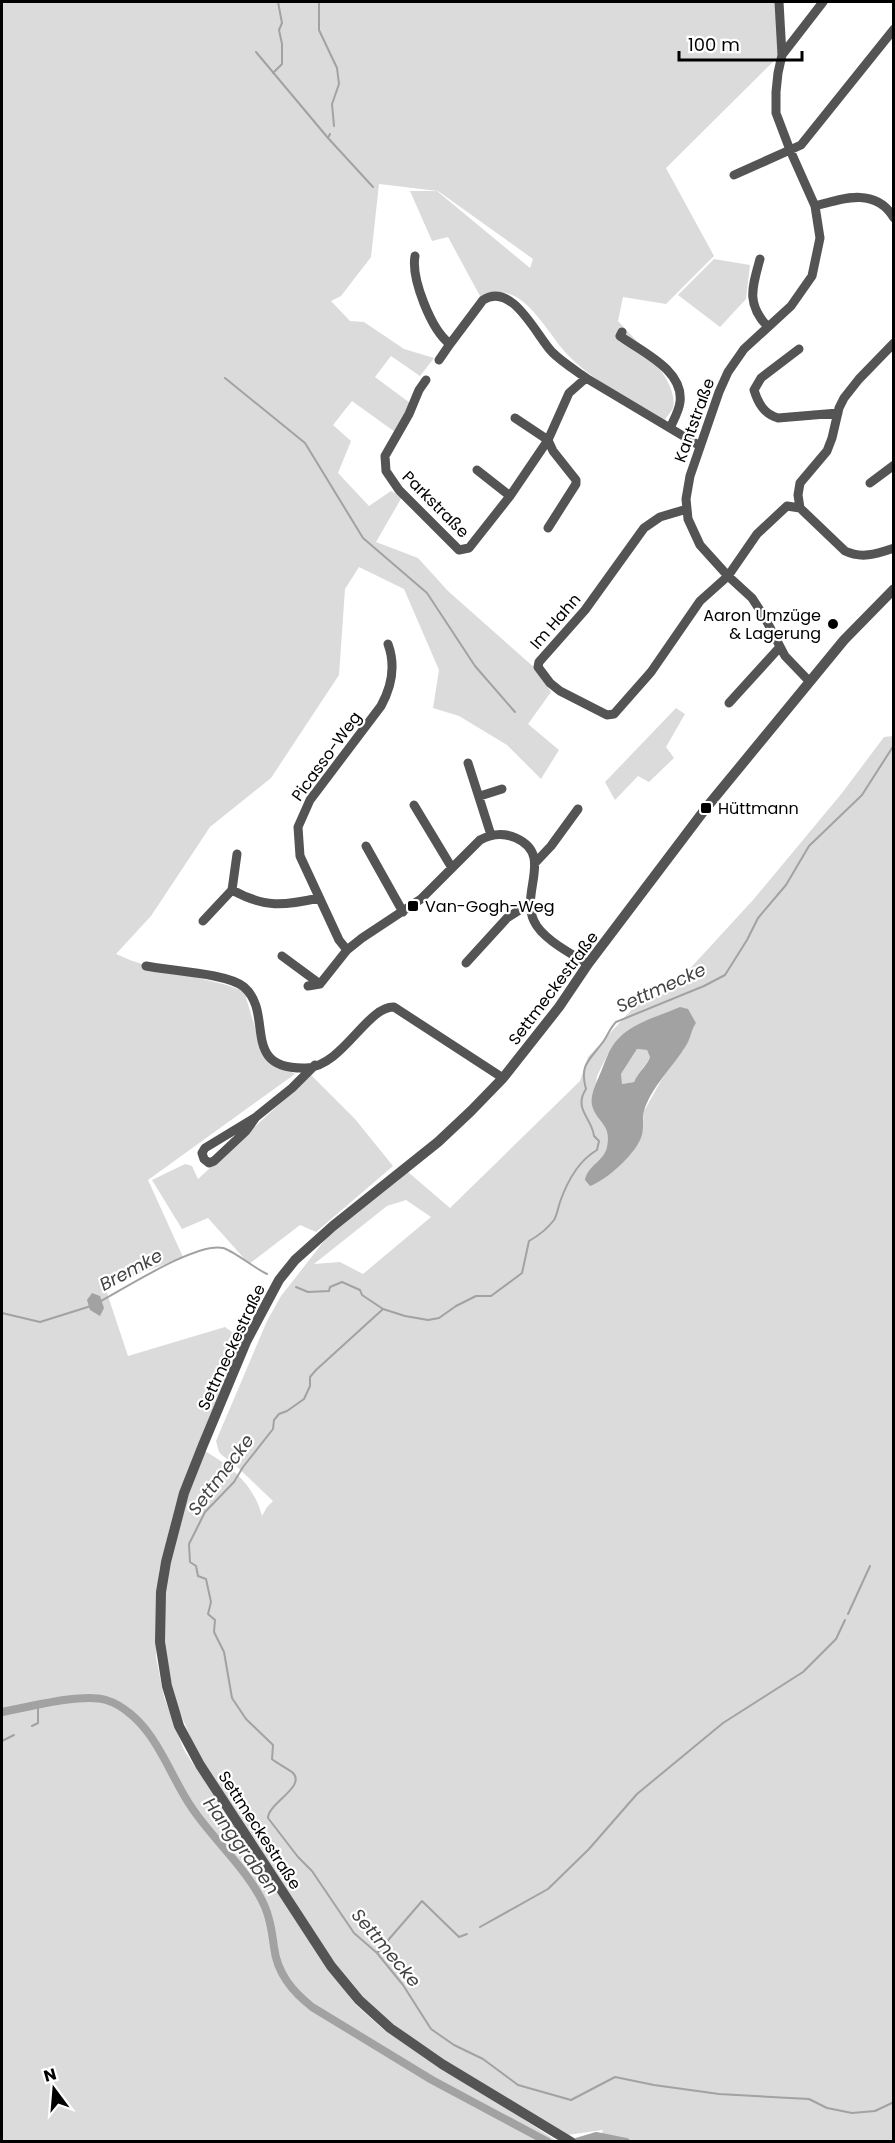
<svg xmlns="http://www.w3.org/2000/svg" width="895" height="2143" viewBox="0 0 895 2143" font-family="Poppins,sans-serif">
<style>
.green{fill:#dbdbdb;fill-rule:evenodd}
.water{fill:#a2a2a2;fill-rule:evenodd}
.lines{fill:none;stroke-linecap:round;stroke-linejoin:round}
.stream{stroke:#a2a2a2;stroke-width:2}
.canal{stroke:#a2a2a2;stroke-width:8}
.minor{stroke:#545454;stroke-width:9}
.tertiary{stroke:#545454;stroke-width:10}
.poi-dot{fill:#000;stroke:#fff;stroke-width:2}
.labels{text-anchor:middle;stroke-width:4.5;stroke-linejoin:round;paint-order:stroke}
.street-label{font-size:16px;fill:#000;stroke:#fff}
.poi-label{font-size:16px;fill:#000;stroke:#fff;text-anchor:start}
.water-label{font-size:18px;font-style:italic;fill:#434343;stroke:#fff}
</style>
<rect width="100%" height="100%" fill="#fff"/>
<!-- green -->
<path class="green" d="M2 2H776L780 55 666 168 714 256 666 304 623 297 618 321C634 339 680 381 673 408 672 411 667 416 665 420 630 400 593 382 565 352 551 336 532 303 512 295 501 290 491 293 480 296L448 237 432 241 410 191H437L530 268 533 259 438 191 379 184 371 257 341 296 331 301 350 321 364 322 404 349 434 358 420 376 391 356 375 377 410 403 395 432 352 401 333 425 351 441 338 473 369 506 391 491 402 497 376 542 418 558 448 591 536 669 551 692 528 724 559 750 541 779 507 745 459 716 433 708 439 670 404 589 359 567 345 589 339 675 271 778 210 827 151 916 116 954C156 973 202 975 244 991L263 1054 295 1074 148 1180 183 1257 105 1287 128 1356 225 1327 246 1342 188 1470 175 1507 159 1571 156 1657 164 1697 184 1750 310 1942 355 2004 384 2030 557 2141 2 2142Z
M714 259 750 265 746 299 720 327 678 295Z
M676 708 685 714 666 747 674 758 649 782 638 776 615 800 605 782Z
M893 736V2141H585L579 2138 601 2135 603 2130 567 2135 415 2042 360 1997 318 1940 196 1750 175 1701 164 1640V1606L168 1568 185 1503 205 1451C232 1467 254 1485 262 1516L267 1507 273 1501 233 1463 223 1456 219 1452 216 1441 267 1321 281 1296 335 1227 408 1172 450 1208 580 1081 588 1057 636 1005 666 993 696 962 753 900 842 793 884 737ZM696 1023 690 1031 688 1042 662 1079 644 1111 642 1136 595 1164C618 1145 607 1127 593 1108L597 1076 608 1054ZM406 1200 431 1217 363 1274 340 1262 314 1264 387 1206Z
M637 1049 647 1050 650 1057C646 1066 638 1072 634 1082L621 1084V1074Z
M311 1075 355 1119 393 1166 316 1232 300 1225 249 1264 208 1218 182 1229 152 1180 185 1164 192 1166 198 1179Z"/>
<!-- water -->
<path class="water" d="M680 1007 688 1009 696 1023C691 1030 691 1037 687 1044 674 1066 651 1087 644 1111 642 1119 644 1127 642 1135 637 1153 607 1180 590 1186L585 1180C588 1165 604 1161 607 1147 612 1124 596 1122 592 1105 590 1095 596 1084 600 1074 605 1063 609 1047 619 1038 634 1022 660 1016 680 1007ZM637 1049 647 1050 650 1057C647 1066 638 1072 634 1082L622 1084 621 1074Z
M92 1293 100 1296 104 1308 100 1316 90 1310 87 1300Z"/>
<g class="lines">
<!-- stream -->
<path class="stream" d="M319 2V30L337 68 339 84 332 104 334 126
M256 52 328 138
M273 73 282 64V44L279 30 282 23 278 2
M330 134 328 138 373 187
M225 378 305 443 363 538 427 593 475 666 515 712
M894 745 862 795 809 846 786 885 758 918 747 940 725 975 704 986 616 1022C610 1028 608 1035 603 1042 590 1060 579 1064 586 1089 573 1109 592 1118 594 1136L599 1141 597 1150C578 1161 567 1182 560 1202 558 1208 557 1215 554 1220 547 1229 538 1236 529 1241L522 1273 491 1296H476L456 1306 439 1318 428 1320 405 1316 383 1309 316 1370 310 1377V1386L304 1399 287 1411 279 1414 274 1420 273 1429 243 1467 234 1482 205 1512 189 1544 190 1562 196 1566 198 1576 206 1579 211 1602 208 1614 215 1620 214 1632 224 1652 232 1698 246 1719 273 1745 272 1759C278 1764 288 1769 292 1772 308 1786 268 1803 268 1818L298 1857 312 1871 354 1933 377 1953 403 1985 431 2029 454 2045 483 2059 518 2085 571 2100 615 2077 654 2085 719 2094 809 2099 827 2108 852 2113 875 2111 894 2102
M296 1287 308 1292 329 1291 330 1287 342 1282 360 1290 362 1295 383 1309
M101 1301C127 1287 197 1242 223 1248 234 1251 254 1268 267 1274
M2 1313 40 1322 91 1306
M848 1614 870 1566
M32 1726 38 1723V1706
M2 1741 14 1735
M480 1927 548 1889 589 1849 637 1794 723 1723 803 1672 836 1639 845 1620
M377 1953 422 1901 459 1937 467 1934"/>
<!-- canal -->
<path class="canal" d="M2 1712C29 1707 81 1693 106 1700 123 1705 139 1720 149 1734 166 1757 176 1785 192 1808 215 1842 249 1870 265 1907 271 1921 272 1933 274 1947 277 1973 292 1991 312 2007L432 2080 548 2142
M576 2142 596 2136 626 2142"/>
<!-- minor -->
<path class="minor" d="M779 2 782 55
M734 175 801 145 894 29
M815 206C843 198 876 187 894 218
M415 256C411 278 431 330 450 344L483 300C512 281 536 335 552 352 562 362 575 370 586 378
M760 259C752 288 746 304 768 327
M622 332 620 336C642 352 684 370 680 402 679 411 674 419 670 428
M894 343 859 379 844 398 839 408 832 438 827 451 800 483 798 495 800 508 845 551C862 559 876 554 894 548
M799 349 761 378 754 390C758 403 764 414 778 418L838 413
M439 360 450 344
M426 380 419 390 409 414 385 456 386 471 399 490 459 550 469 548 510 496 548 440 569 393 586 378 700 446
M515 418 548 440 553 451 576 480V484L548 528
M477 470 510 496
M870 483 894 465
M687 509 660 517 644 528 585 610 539 662 538 667 550 683 560 691 607 715 614 714 651 672 700 601 728 576 757 534 787 506 800 508
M809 681 785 656 765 618 752 598 728 576 700 545 688 519 686 499 690 476 719 392 728 372 744 349 791 306 812 276 820 238 815 206 790 150 776 113V92L778 73 782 55 823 2
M729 703 779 648
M468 763 491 835
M480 796 502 789
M414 805 452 868
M366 846 403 912
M237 854 232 890C265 908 283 906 319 898
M535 863 551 846 578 809
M203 921 232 890
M347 950 339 940 300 856 298 827 310 800 381 706C392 686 396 666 388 644
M282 956 320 984
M466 963 507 918 529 904
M146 966C170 971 227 973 244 987 275 1014 239 1070 306 1068 343 1066 367 1006 394 1007L503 1078
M308 986 320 984 347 950 362 938 421 899 480 840C491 834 503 832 516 838 554 855 520 892 534 921 542 939 572 954 588 964
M256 1117 205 1148 202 1153 204 1159 209 1163 214 1161 246 1131 256 1117 292 1088 315 1065"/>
<!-- tertiary -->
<path class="tertiary" d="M571 2142 442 2064 390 2028 359 2000 331 1966 200 1765 179 1726 167 1686 160 1642 161 1592 166 1562 184 1493 203 1445 246 1342 279 1280 295 1260 333 1226 438 1142 471 1111 503 1078 559 1007 588 964 706 808 844 640 894 589"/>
</g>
<!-- markers -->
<g class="poi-dot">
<circle cx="833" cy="624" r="6"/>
<rect x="700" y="802" width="12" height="12" rx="3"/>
<rect x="407" y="900" width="12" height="12" rx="3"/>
</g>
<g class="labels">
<!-- street labels -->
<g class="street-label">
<text transform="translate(694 420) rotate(-70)" y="6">Kantstraße</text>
<text transform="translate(436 504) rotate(45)" y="6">Parkstraße</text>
<text transform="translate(555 621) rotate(-49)" y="6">Im Hahn</text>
<text transform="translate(326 756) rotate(-54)" y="6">Picasso-Weg</text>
<text transform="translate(553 988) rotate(-53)" y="6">Settmeckestraße</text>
<text transform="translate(231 1347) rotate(-65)" y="6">Settmeckestraße</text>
<text transform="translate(260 1830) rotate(57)" y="6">Settmeckestraße</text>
</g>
<!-- poi labels -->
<g class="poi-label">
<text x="821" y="621" text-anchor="end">Aaron Umzüge<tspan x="821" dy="18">&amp; Lagerung</tspan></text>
<text x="718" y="814">Hüttmann</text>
<text x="425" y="912">Van-Gogh-Weg</text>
</g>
<!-- water labels -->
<g class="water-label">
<text transform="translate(661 988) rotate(-24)" y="6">Settmecke</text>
<text transform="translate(131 1270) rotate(-28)" y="6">Bremke</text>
<text transform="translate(221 1475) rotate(-53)" y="6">Settmecke</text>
<text transform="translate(241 1846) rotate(54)" y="6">Hanggraben</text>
<text transform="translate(386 1948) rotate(50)" y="6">Settmecke</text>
</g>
</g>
<!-- border -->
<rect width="895" height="2143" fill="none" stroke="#000000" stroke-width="6"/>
<!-- north arrow -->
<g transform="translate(54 2089) rotate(344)" stroke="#ffffff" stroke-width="4.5" paint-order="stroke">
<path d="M0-4.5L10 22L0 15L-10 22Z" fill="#000000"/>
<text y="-9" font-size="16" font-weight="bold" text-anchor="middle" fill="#000000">N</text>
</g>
<!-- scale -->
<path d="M679 51v9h123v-9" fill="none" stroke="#000000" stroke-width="3"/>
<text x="688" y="51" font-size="18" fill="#000000" stroke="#ffffff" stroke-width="4.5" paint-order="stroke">100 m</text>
</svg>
